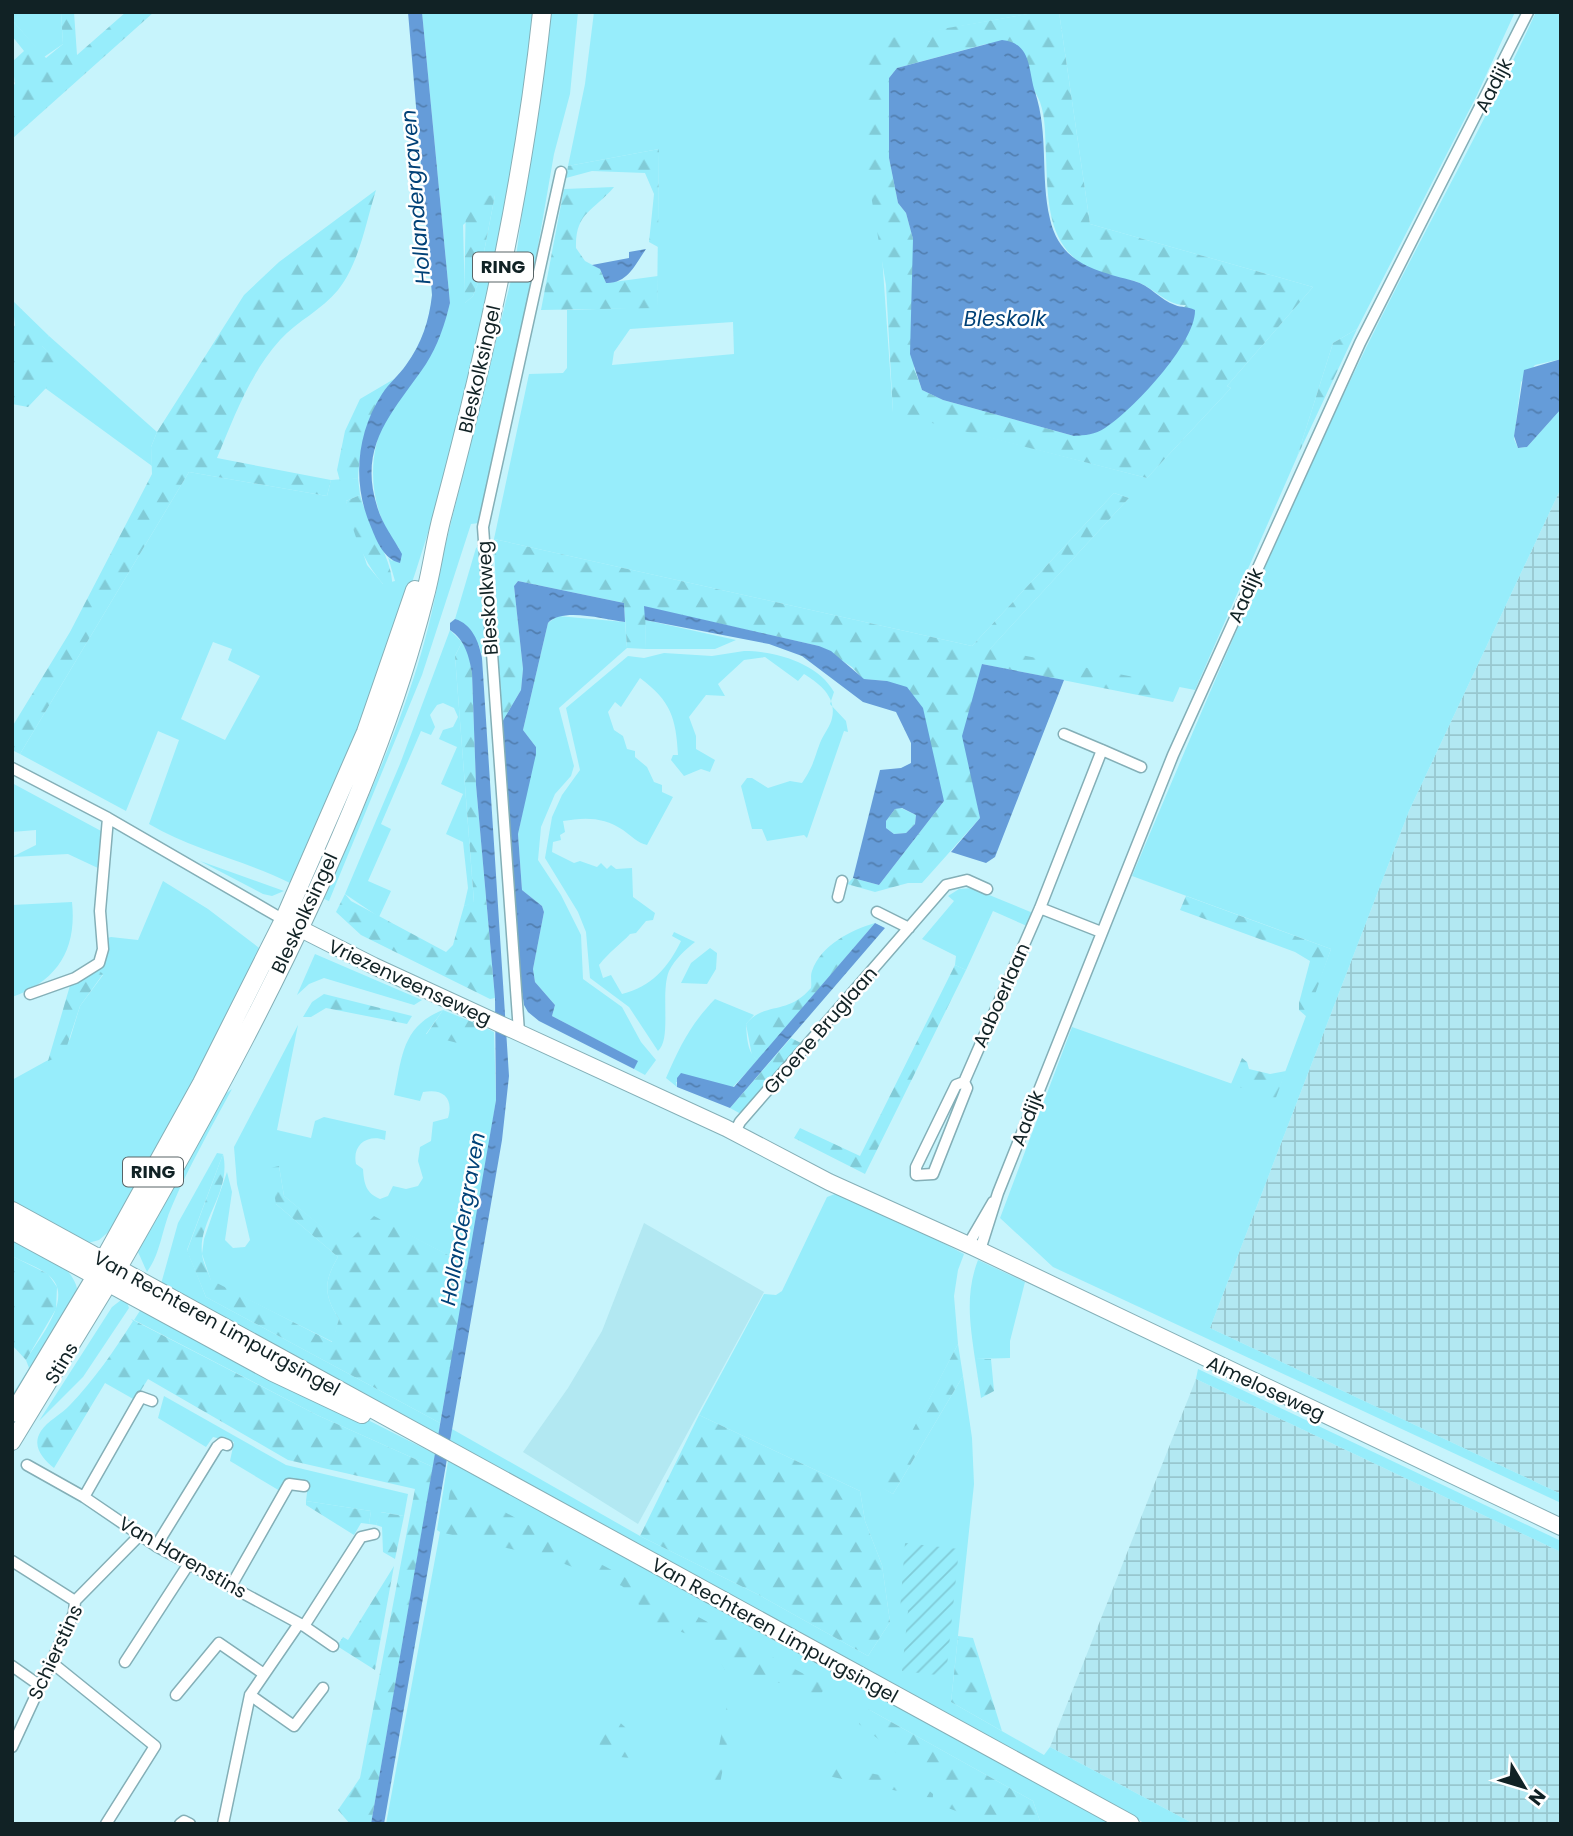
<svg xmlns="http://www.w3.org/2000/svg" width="1573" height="1836" viewBox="0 0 1573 1836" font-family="Poppins,sans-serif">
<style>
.built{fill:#b2e8f2}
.industrial{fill:url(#industrial-grid)}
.green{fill:#97edfb;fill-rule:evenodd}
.forest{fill:url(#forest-firs);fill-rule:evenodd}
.garden{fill:url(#garden-furrows)}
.water{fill:url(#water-ripples);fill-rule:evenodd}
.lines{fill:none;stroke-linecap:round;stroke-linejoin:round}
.street-casing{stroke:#84afb7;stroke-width:13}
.secondary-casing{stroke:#84afb7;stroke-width:18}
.primary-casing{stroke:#84afb7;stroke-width:20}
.street{stroke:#fff;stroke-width:10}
.secondary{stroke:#fff;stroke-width:16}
.primary{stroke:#fff;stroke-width:18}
.labels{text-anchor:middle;stroke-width:5;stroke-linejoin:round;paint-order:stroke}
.shield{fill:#fff;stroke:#586466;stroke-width:2}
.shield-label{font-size:18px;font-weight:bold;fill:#112225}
.street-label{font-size:19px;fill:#112225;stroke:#fff}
.water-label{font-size:21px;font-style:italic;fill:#004177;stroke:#fff}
</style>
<defs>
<pattern id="industrial-grid" width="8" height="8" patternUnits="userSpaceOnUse" patternTransform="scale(1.75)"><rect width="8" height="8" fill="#b2e8f2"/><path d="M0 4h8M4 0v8" fill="none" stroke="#98c7cf"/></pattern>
<pattern id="forest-firs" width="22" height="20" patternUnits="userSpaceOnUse" patternTransform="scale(1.75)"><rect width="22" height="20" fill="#97edfb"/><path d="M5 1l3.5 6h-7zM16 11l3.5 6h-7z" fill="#81cbd7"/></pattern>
<pattern id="garden-furrows" width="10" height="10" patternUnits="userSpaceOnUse" patternTransform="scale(1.75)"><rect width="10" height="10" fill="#97edfb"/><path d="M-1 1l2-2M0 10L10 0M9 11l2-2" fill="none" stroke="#81cbd7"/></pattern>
<pattern id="water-ripples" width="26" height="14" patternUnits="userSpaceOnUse" patternTransform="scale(1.75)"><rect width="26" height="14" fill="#659cd9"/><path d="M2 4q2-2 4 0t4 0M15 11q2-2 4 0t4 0" fill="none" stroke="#527fb0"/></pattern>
</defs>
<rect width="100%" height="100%" fill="#c7f4fc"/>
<!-- built -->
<path class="built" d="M644 1223 764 1292 638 1524 523 1452 568 1388 602 1331Z"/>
<!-- industrial -->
<path class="industrial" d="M1561 488V1494L1210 1328 1409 811Z
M1196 1379 1561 1552V1824H1194L1050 1747Z"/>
<!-- green -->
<path class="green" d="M12 12H61L63 44 44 57 12 20Z
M422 12H535C504 267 448 517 348 753 333 788 311 855 290 883 244 860 193 850 149 824L179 740 158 731 126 811 20 754 189 472 327 496 331 480 358 478 360 495 346 501 367 565 383 584 395 581 388 557 392 561 399 548C369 512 365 457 387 416 410 373 438 353 450 303ZM495 195 478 283 473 296 465 303 463 225ZM213 642 232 649 228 660 260 676 225 740 181 719Z
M550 12H578L570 94 554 154 522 339 479 523 471 524 422 675 329 901 324 899C371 790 424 681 441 563L515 264Z
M594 12H1039L867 43 893 412 1147 478 1231 388 1227 386 1313 287 1090 224 1059 12H1515L1477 95 1357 329 1333 343 1297 457 1195 690 989 650 1129 498 1114 493 972 646 494 539 529 374 563 373 567 368V310L657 307 659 149 568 166 585 84ZM733 322 734 354 612 365 614 352 630 329Z
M1536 12H1561V359L1535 365 1521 382 1514 439 1518 448 1527 447 1561 409V488L1409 811 1210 1328 1561 1494V1503L1053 1267 1000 1218 1072 1027 1275 1099 1331 949 1132 876C1202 710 1272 544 1350 381 1409 257 1478 138 1536 12Z
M49 336 157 432 151 447 152 466 45 388 63 369 41 345Z
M481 545 487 652 481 653 479 645 455 619 476 548Z
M558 616 625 622 627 648 559 708 574 766 571 776 555 794 541 827 538 860 561 895 581 935 583 979 622 1007 641 1042 656 1060 645 1075 634 1069 637 1061 552 1016 555 1005 535 982 533 969 544 912 542 906 522 890 518 834 536 747 523 730 548 623Z
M645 620 727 638 736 640 715 649H646Z
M450 630 462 642 455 656 474 903 464 906 468 888 463 842 446 834 463 794 441 784 457 747 439 739 443 730 453 727 458 717 454 708 443 703 437 705 430 715 435 727 431 735 421 731 381 824 391 829 368 881 391 891 379 917 345 894 400 764Z
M744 651C775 651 818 663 834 692L830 704 846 721 848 732 844 731 807 838 804 835 767 841 762 829H752L741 786 747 778H752L768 788 790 781 802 783C814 765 814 759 820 743 823 735 831 725 832 718 837 697 819 683 804 674L798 681 765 657 744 660 718 684 725 696 706 695 689 717 696 736V749L715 760 710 772 701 769 684 776 671 760 673 755H678C676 718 671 701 640 678L621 707 615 702 608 712 614 730 623 736 627 749 635 751V757L647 767 654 782 662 785V792L673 797 647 845C638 843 631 836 623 830 604 817 585 817 563 821L565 832 560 835 561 840 553 842 552 852 574 863 580 861 597 867 601 863 607 869 611 865 616 869 632 868 633 897 655 913 653 920 646 921 636 933 630 934C622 943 609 952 599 965L603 978 611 975 622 994C651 987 668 968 681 941L672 936 674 932 695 942C685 950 675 959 669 971 660 993 672 1039 658 1051L629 1007 590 978 586 932 578 912 545 858 552 817 562 795 580 770 566 708 628 656 644 658 664 653 712 656Z
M12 783 103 832 100 869 68 854 12 857 36 845V830L12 832Z
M200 861 284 891 272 896 263 894Z
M163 881 208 909 267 954 112 1229 99 1240 88 1243 12 1202V1080L50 1059 70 1039 80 1006 103 975 95 967 100 940 111 937 138 940Z
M972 888 1033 913 1027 926 993 911 966 970 955 965 956 956 922 939 954 901 948 896 959 889Z
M72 902C77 950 57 981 12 997V905Z
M710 948 717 953 716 969 707 984 681 983 691 963Z
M315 954 422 1000 414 1005 324 978 309 984 297 995Z
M715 999 754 1015 746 1024C747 1037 747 1053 758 1060L733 1087 676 1082 677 1087 666 1078C680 1046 690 1025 715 999Z
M443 1010 426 1034 478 1046 482 1026 494 1032 496 1100 469 1266 374 1217 345 1246 284 1196 279 1166 276 1204 338 1257C324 1281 323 1294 339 1319L333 1342 211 1281 202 1254 204 1239 227 1172 232 1192 225 1240 233 1248 245 1247 250 1240 237 1184 234 1147 298 1025 277 1130 311 1138 315 1121 324 1117 386 1131 385 1140C367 1134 352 1145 356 1164L363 1169C364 1184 366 1193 380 1199L388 1196 393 1186 406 1189 418 1186 423 1178 418 1161 420 1147 431 1141 433 1122 448 1118C454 1098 443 1088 423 1092L420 1101 394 1095C402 1057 402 1026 443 1010Z
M232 1089C211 1128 189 1166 172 1206 162 1228 161 1253 147 1272L138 1252 141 1242 220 1098Z
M217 1153 223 1154 187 1250 206 1297 440 1423 438 1437 375 1404 349 1385 161 1284 178 1223Z
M835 1194 893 1217 964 1254 958 1270 954 1296 958 1344 883 1488 893 1494 963 1376 972 1438 974 1484 951 1702 1044 1755 1050 1747 1194 1824H1146L450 1444 452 1429 640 1536 759 1595 868 1656 890 1622 882 1565 865 1521 860 1491 699 1415 764 1294 776 1295 782 1291 827 1197Z
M12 1239C37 1252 76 1263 78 1295L12 1406V1395L29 1368 26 1360C37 1341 70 1303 54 1281 46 1269 25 1263 12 1256Z
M978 1260 1025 1282 1010 1341V1358L975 1359C970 1324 965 1294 978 1260Z
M125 1297 129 1308 83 1377 39 1421 112 1307Z
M143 1306 435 1454 433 1467 317 1415 134 1320Z
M1198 1369 1561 1541V1552L1196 1379Z
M164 1396 286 1465 408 1494 404 1516 381 1512 376 1525 369 1524 371 1511 306 1501 308 1484 280 1491 230 1461 234 1442 213 1437 206 1447 158 1418Z
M448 1461 1117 1824H1041L1033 1801 868 1709 1030 1824H386L440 1532 437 1530Z"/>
<!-- forest -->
<path class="forest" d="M61 12H74L77 55 126 12H154L12 139V86L15 84 12 62 24 51 12 36V20L46 58 63 44Z
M1039 12H1059L1090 224 1313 287 1227 386 1231 388 1147 478 893 413 886 285 866 165 864 95 867 42ZM986 44C1003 60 1032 80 1040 102 1046 119 1045 138 1046 155 1048 213 1048 259 1113 278 1120 280 1128 279 1134 281 1153 286 1166 306 1186 305L1074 436 943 400 922 390 914 368 913 239 906 213 898 203 889 158V78L897 68Z
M659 149 658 247 649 242 654 194 645 173 592 171 566 178 568 166Z
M614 187C594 211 575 212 576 248L585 261 600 269 606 283 658 276 657 308 541 310 564 189Z
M376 190C366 222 359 264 338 290 322 310 297 321 280 340 250 373 234 417 217 458L331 480 327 496 189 472 20 754 12 750V727L70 632 152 474 151 447 157 432 244 295 279 262Z
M495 195 478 283 473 296 464 304 466 198Z
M12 300 49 336 42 346 64 369 28 407 12 404V332L15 325Z
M1357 329 1297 457 1333 343Z
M394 379C371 408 360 442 358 478L340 481 337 470 345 431 360 399Z
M1114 493 1129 498 990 649 1180 686 1173 702 982 664 974 787 980 818 922 883H908L875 892 847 884 853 878 879 885 944 801 887 681 863 679 852 667 819 646 645 607 646 649 627 648 624 603 518 581 514 586 523 669 521 690 501 724 494 539 972 646Z
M360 495C367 523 399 569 391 592 365 568 353 535 346 501Z
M462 642 469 655 472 673 476 785 495 998 490 999 361 935 336 912 345 894 351 901 446 952 453 945 464 906 474 902 455 656Z
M901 808 916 815 915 824 906 833 894 834 886 828V821L895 809Z
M1186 896 1331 949 1307 1017 1299 1010V1003L1310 961 1295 952 1180 910Z
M875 923 758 1060 752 1056 746 1024C765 1001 787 1016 811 988 812 983 810 976 812 971 821 945 851 930 875 923Z
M955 965 966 970 865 1174 794 1138 800 1128 860 1156Z
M95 967 103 974 80 1006 64 1055 48 1061 71 982Z
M324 994 412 1016 407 1024 326 1008 311 1017H303L312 1002Z
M443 1010 482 1026 480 1045 477 1048 426 1035Z
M791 1038 803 1044 741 1114 730 1108Z
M1242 1058 1247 1062 1249 1069 1270 1074 1286 1071 1275 1100 1231 1084Z
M223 1154C232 1192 198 1220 202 1254 203 1263 208 1272 211 1280L332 1342 339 1319C323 1294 324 1281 338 1257L276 1204 270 1168 279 1166 284 1196 345 1245 374 1216 469 1266 440 1423 206 1297 187 1251Z
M12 1256 48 1274 57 1287 56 1309 26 1360 12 1345Z
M131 1319 317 1415 433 1467 371 1824H350L338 1810 360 1778 415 1489 288 1460 148 1379 135 1400 105 1383 54 1468C43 1459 31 1446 41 1431 47 1421 62 1414 70 1405 94 1380 114 1351 133 1321Z
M958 1344 963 1376 893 1494 882 1488Z
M975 1359H991L994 1391 981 1398Z
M699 1415 860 1491 865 1521 882 1565 890 1622 868 1656 759 1595 640 1536Z
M451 1483 826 1686 819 1697 792 1686 725 1670C710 1640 682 1627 649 1627L637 1601 622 1586 549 1558 444 1533Z
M306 1501 371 1511 369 1524 361 1523 354 1535 306 1505Z
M380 1512 404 1516 395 1559 383 1552 382 1527 376 1525Z
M394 1566 375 1670 337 1646 343 1637 348 1640Z
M958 1636 973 1638 1002 1731 951 1702Z
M727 1705 735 1707 712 1824H704Z
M868 1709 1033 1801 1041 1824H991L948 1808 936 1784 859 1724Z
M615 1718 625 1727 635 1744 631 1758 609 1756 599 1747 602 1729 610 1719Z
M824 1764 920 1783 933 1794 932 1824H926L930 1798 819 1774Z"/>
<!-- garden -->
<path class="garden" d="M905 1543 959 1549 946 1676 902 1671 908 1611 900 1610Z"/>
<!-- water -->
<path class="water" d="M408 12H422L450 303C445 324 438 345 426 364 396 409 357 443 377 506 382 524 393 537 402 554L400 563C384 559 377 542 371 527 352 484 356 434 382 394 389 383 399 375 406 365 422 343 429 321 432 295Z
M1002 40C1032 43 1028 70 1035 92 1049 134 1040 176 1050 219 1060 264 1097 271 1134 281 1150 285 1160 300 1175 305 1182 308 1187 306 1195 310 1196 343 1132 411 1105 428 1095 435 1085 435 1074 436L943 400 922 390 910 354 913 239 906 213 898 203 889 158V78L897 68Z
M646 249C636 263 628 284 606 283L600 269 592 265 629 258V252Z
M1561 359V409L1527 447 1518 448 1514 436 1524 370Z
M518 581 624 603 625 622C605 620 563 607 548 623L523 730 536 747V754L518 834 522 890 542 906 544 912 533 969 535 982 555 1005 552 1016 638 1061 634 1069 539 1021 528 1012 524 1005 518 966 501 724 521 690 523 669 514 586Z
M644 606 819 646 831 651 864 679 887 681 907 687 923 708 944 801 879 885 853 878 880 770 901 768 911 763V743L896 712 863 702 802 656 769 644 645 620ZM902 808 916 815 915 824 906 833 894 834 886 828V821L895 809Z
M455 619C472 624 479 642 482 658L509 1076 502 1140 384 1824H371L496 1100 495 998 476 785 472 673C469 656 465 640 450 630V623Z
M982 664 1064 680 995 857 986 863 951 852 980 818 962 736Z
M875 923 885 928 730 1108 677 1087V1078L681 1073 734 1087Z"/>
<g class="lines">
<defs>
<path id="street" d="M1064 734 1102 750
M12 768 108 818 284 920
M838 897 842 881
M1040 908 1101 932
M877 912 909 928
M30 994 75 978 99 963 103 949 100 911 108 818
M519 1032 483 527 561 172
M964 1082 956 1085 916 1167V1175L933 1174 967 1088 964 1082 1040 908 1102 750 1141 767
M734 1134 740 1122 946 885 967 880 987 889
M968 1245 993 1202
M980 1250 998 1193 1173 755 1360 343 1528 12
M27 1465 84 1497 156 1546 304 1626
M84 1497 141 1397 152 1401
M156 1546 217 1447 222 1443 227 1445
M12 1561 75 1601
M231 1586 289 1484 304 1486
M333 1646 304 1626 361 1537 374 1534
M51 1662 155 1746 106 1824
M125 1662 188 1565
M12 1666 39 1685
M176 1695 219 1643 264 1674
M250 1695 294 1726 323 1688
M12 1747 74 1613 75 1601 140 1535
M180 1824 184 1821 190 1824
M223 1824 250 1695 298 1625"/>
<path id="secondary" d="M289 923 374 966 726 1128 829 1182 973 1247 1561 1527
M12 1414 95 1276
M12 1442 109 1283"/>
<path id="primary" d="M12 1211 1130 1824
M12 1230 273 1372 362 1414
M95 1276 202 1083 284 920 366 732 415 590
M109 1283C201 1123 293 958 362 786 386 726 408 662 424 599 432 571 435 541 443 513 487 348 524 182 542 12"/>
</defs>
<!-- street casing -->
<use href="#street" class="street-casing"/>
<!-- secondary casing -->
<use href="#secondary" class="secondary-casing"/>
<!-- primary casing -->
<use href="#primary" class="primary-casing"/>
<!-- street -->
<use href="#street" class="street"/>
<!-- secondary -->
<use href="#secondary" class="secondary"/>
<!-- primary -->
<use href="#primary" class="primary"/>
</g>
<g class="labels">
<!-- shield labels -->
<g class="shield">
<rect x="473" y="252.5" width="60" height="29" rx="5"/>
<rect x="123" y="1157.5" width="60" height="29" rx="5"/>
</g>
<g class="shield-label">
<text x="503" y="273">RING</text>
<text x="153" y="1178">RING</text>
</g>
<!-- street labels -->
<g class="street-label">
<text transform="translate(1493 85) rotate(-63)" y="7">Aadijk</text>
<text transform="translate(479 369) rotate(-77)" y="7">Bleskolksingel</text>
<text transform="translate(1245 595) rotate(-66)" y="7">Aadijk</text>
<text transform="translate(487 598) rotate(-94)" y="7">Bleskolkweg</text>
<text transform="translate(304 913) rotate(-65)" y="7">Bleskolksingel</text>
<text transform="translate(410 982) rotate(25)" y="7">Vriezenveenseweg</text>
<text transform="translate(1001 995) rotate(-66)" y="7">Aaboerlaan</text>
<text transform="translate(820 1030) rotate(-49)" y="7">Groene Bruglaan</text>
<text transform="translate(1027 1118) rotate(-69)" y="7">Aadijk</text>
<text transform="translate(217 1323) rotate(29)" y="7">Van Rechteren Limpurgsingel</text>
<text transform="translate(61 1363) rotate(-59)" y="7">Stins</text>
<text transform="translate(1266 1388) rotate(25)" y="7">Almeloseweg</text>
<text transform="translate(183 1557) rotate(30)" y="7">Van Harenstins</text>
<text transform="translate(775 1630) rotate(29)" y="7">Van Rechteren Limpurgsingel</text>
<text transform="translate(55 1652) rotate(-65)" y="7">Schierstins</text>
</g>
<!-- water labels -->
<g class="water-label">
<text transform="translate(416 197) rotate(-95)" y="7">Hollandergraven</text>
<text x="1005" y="326">Bleskolk</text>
<text transform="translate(463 1219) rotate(-80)" y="7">Hollandergraven</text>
</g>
</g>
<!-- border -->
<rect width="1573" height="1836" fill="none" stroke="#112225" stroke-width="28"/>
<!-- north arrow -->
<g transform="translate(1524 1787) rotate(128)" stroke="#ffffff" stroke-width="5" paint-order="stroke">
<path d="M0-5L12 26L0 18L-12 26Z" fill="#112225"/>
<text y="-10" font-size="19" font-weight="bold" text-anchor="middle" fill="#112225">N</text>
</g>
</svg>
